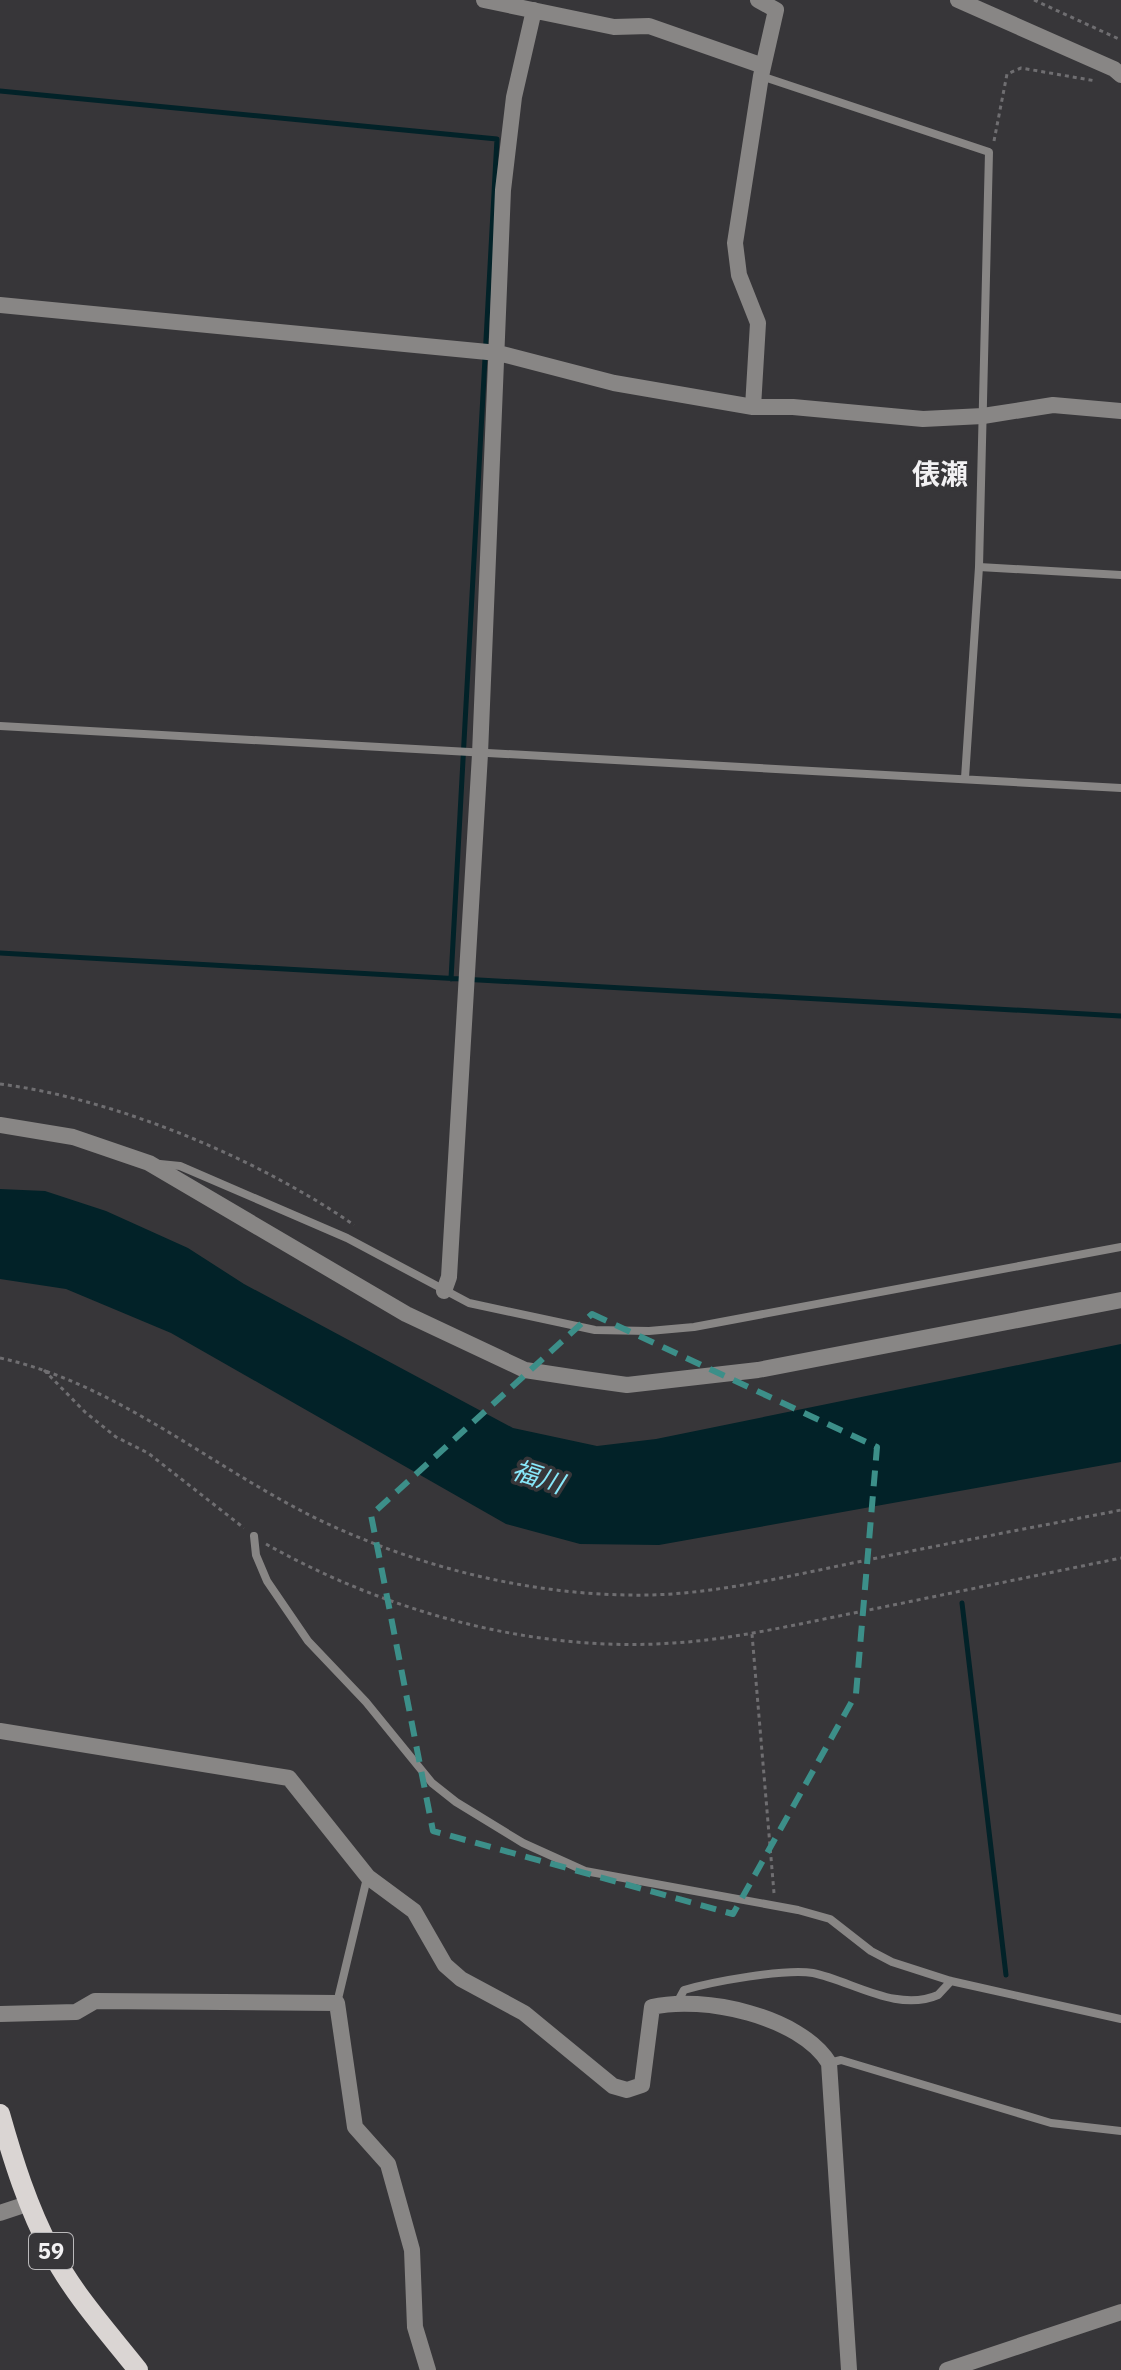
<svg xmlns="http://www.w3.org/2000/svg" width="1121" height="2370" viewBox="0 0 1121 2370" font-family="'IBM Plex Sans','Noto Sans JP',sans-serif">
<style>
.water{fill:#022228}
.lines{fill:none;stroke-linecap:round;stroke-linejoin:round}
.stream{stroke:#022228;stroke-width:5}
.path{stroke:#6f6e71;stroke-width:3;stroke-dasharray:4 4;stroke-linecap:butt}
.service{stroke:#888685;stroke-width:8}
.minor{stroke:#888685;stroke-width:16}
.primary{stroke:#dad5d3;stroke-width:20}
.marked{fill:none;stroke:#3c8f89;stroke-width:6;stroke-dasharray:16 10;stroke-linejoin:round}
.labels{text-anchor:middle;stroke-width:7;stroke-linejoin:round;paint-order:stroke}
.shield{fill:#373639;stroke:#bab9bb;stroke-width:2}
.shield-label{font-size:22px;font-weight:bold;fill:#f2f1f3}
.water-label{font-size:26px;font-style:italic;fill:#88e7f9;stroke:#373639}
.quarter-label{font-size:28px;font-weight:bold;fill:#f2f1f3;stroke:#373639}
</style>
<rect width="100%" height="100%" fill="#373639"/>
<!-- water -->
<path class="water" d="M0 1189 45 1191 106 1211 188 1248 244 1284 513 1428 597 1446 656 1439 1121 1344V1462L659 1545 580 1544 506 1524 171 1333 66 1289 0 1279Z"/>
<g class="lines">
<!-- stream -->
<path class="stream" d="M0 91 497 139 451 979
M0 953 1121 1016
M962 1603 1006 1975"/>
<!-- path -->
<path class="path" d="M1034 0 1121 40
M994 141 1007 74 1021 68 1096 81
M0 1084C116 1099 257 1158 354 1225
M0 1358C120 1384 218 1473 328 1524 421 1567 523 1593 626 1595 701 1597 775 1579 848 1564 939 1545 1030 1528 1121 1510
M44 1370 85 1412 116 1437 148 1453 244 1528
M266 1544C387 1612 534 1653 674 1643 736 1639 798 1624 859 1612 947 1594 1034 1576 1121 1558
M752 1634 774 1893"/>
<!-- service -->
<path class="service" d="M761 76 989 152 979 567 965 778
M979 567 1121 575
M0 726 1121 788
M160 1164 180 1166 347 1238 469 1303 595 1330 649 1331 694 1327 1121 1247
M254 1536 256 1555 267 1581 308 1641 366 1702 432 1783 456 1802 523 1843 585 1871 798 1910 830 1919 871 1951 892 1962 951 1981 1121 2019
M678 2001 684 1990C711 1982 786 1968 813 1973 852 1981 897 2013 938 1995L951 1981
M337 2003 367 1878
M829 2063 841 2060 1051 2123 1121 2131"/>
<!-- minor -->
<path class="minor" d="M484 0 614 27 649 26 763 66
M958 0 1114 69 1121 75
M0 305 498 353 614 383 753 407H793L923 419 983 416 1053 405 1121 411
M753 407 758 323 739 275 735 243 761 76 776 10 758 0
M0 1125 73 1137 149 1163 406 1314 525 1370 584 1379 627 1385 758 1370 1121 1300
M444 1291 449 1277 480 754 503 190 514 97 534 10
M0 1731 289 1778 368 1877 414 1911 445 1965 461 1979 524 2013 613 2086 627 2090 642 2085 652 2007C703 1995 800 2016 829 2063L849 2370
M0 2014 76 2012 95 2001 337 2003 355 2127 388 2164 412 2250 415 2327 428 2370
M0 2213 30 2203
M947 2370 1121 2312"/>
<!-- primary -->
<path class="primary" d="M0 2114C13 2160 28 2208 51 2251 74 2295 108 2332 138 2370"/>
</g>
<!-- marked area -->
<path class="marked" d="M592 1314 877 1447 856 1694 733 1914 433 1831 371 1515Z"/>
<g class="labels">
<!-- shield labels -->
<rect class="shield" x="29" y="2233" width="44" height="36" rx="6"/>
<g class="shield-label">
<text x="51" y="2259">59</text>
</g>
<!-- water labels -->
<g class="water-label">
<text transform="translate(538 1477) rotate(18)" y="9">福川</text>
</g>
<!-- quarter labels -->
<g class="quarter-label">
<text x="940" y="484">俵瀬</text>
</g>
</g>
</svg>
